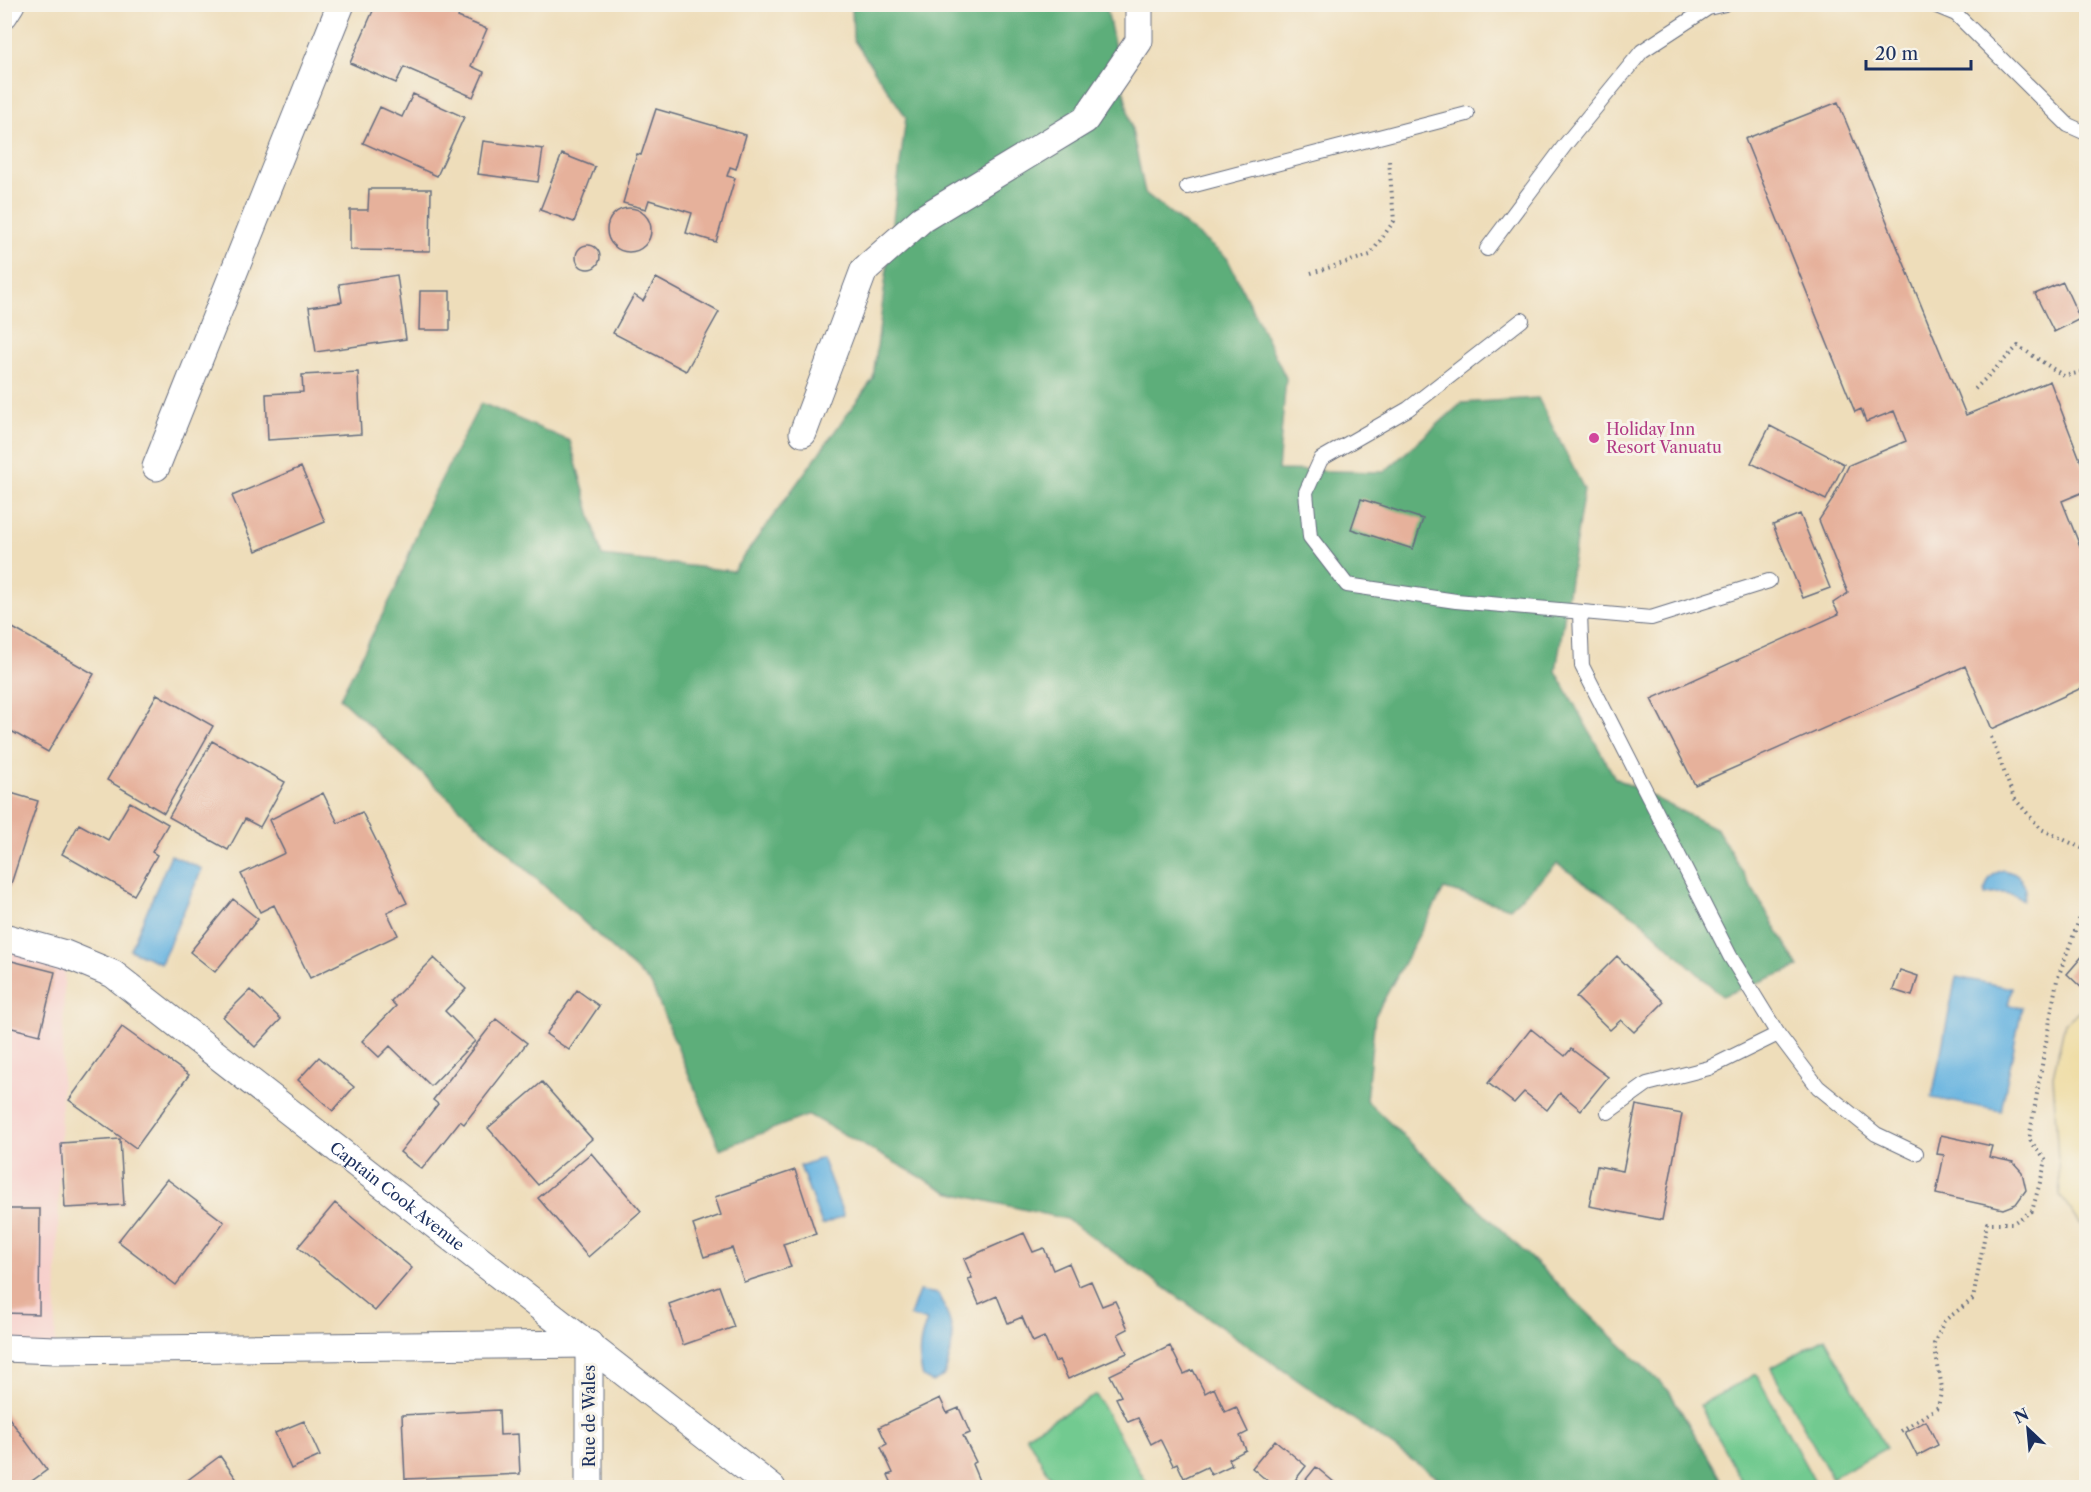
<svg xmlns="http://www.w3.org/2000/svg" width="2091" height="1492" viewBox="0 0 2091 1492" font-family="'Libre Caslon Text',serif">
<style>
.built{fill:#f7d0cc}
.green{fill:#72ca90;stroke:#467c77;stroke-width:1.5}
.forest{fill:#5dae7a;stroke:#3c6e6c;stroke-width:1.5}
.sand{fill:#eeda9e;stroke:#84847e;stroke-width:1.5}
.water{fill:#67b4e0;stroke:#41729f;stroke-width:1.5}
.building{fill:#e6b19b}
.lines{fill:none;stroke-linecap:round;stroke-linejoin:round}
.service-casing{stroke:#656c7e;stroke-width:16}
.minor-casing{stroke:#656c7e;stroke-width:29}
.path{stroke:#656c7e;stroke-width:4;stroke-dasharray:1.5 4.5;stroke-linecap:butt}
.service{stroke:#fff;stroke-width:14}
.minor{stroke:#fff;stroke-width:27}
.hotel-dot{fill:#d1479c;stroke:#f7f3e8;stroke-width:2}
.labels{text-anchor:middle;stroke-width:6;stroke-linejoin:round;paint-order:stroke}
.hotel-label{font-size:16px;fill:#b23c85;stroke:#f7f3e8;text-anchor:start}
.street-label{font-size:16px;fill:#1b2f5e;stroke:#f7f3e8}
</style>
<rect width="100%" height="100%" fill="#f7f3e8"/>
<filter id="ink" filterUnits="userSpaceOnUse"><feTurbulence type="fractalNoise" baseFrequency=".0167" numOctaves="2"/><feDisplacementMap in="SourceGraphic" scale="12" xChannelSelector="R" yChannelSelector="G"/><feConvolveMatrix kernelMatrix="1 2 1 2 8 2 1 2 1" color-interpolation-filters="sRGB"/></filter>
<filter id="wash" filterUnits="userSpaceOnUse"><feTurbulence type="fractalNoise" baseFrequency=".008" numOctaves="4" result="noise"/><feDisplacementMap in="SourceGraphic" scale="24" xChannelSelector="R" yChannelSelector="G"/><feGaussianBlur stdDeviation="1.35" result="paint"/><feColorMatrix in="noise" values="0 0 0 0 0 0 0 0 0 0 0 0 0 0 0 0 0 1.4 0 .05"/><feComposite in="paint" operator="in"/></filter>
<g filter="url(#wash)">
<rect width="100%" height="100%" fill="#eeddba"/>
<!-- built -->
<path class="built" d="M5 937 65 954 55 1350 5 1348Z"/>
<!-- green -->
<path class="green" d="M1825 1338 1886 1448 1832 1478 1771 1368Z
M1756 1374 1817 1486 1814 1487H1745L1700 1405Z
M1096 1395 1149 1487H1056L1026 1435Z"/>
<!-- forest -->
<path class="forest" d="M852 5H1106L1145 193 1227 258 1286 378 1278 470 1384 472 1462 403 1538 398 1584 489 1556 671 1615 778 1717 829 1799 967 1722 996 1639 919 1557 864 1510 908 1444 889 1375 1016 1366 1100 1669 1391 1726 1487H1451L1066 1219 948 1192 809 1115 720 1149 651 984 340 698 396 588 428 505 481 403 570 441 602 556 733 571 873 379 906 117 853 39Z"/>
<!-- sand -->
<path class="sand" d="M2086 1007V1232L2060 1195 2053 1076 2065 1022Z"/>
<!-- water -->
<path class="water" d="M171 855 202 869 161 963 130 950Z
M2004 870 2018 875 2026 888 2023 900C2010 891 2000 892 1985 895 1986 881 1990 874 2004 870Z
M1956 977 2012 988 2008 1005 2022 1007 2001 1111 1932 1098Z
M822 1158 844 1216 822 1225 800 1166Z
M919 1291 938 1294C956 1329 956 1339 944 1376L932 1382 923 1377C917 1355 919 1341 927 1321L910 1316Z"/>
<g id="blocks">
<!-- building -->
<path class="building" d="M376 4H441L460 12 458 17 487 29 471 66 484 72 473 97 404 67 396 83 350 63Z
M413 94 464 117 437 176 363 143 380 107 402 117Z
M1838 102 1966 415 2050 381 2086 475V491L2062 501 2086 561V686L1992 729 1965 666 1695 785 1651 699 1839 614 1833 603 1848 593 1819 520 1831 502 1849 465 1906 441 1894 411 1866 422 1861 409 1855 412 1745 139Z
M656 109 746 135 736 169 730 167 727 176 735 178 716 242 686 233 692 213 649 200 646 209 623 203 637 154 641 155Z
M483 141 543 149 538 182 478 174Z
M562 154 595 167 574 222 540 210Z
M369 189H431L430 251 350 250V210H368Z
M607 230a22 22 0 1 1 44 0a22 22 0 1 1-44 0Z
M576 257a12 12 0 1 1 24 0a12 12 0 1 1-24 0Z
M397 275 406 339 316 352 309 307 342 302 339 284Z
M656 278 719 312 686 371 613 333 634 295 643 301Z
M2063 282 2080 319 2054 332 2035 294Z
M420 291H450V330H419Z
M358 372 361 434 268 440 266 394 303 392 302 375Z
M1770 426 1844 464 1826 500 1751 463Z
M301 467 325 522 256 551 232 496Z
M1361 499 1423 519 1413 549 1351 529Z
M1800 514 1830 588 1803 598 1773 525Z
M4 623 94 674 48 752 4 727Z
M157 694 213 726 164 813 107 780Z
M212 741 285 782 260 827 245 819 228 850 169 817Z
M4 791 38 801 10 887 4 886Z
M323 793 338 823 362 812 407 903 387 912 398 935 310 978 274 905 260 912 241 874 285 853 269 820Z
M130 802 168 824 152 852 157 855 134 895 62 854 79 824 108 840Z
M233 899 258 919 215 972 190 952Z
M2086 952V992L2067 974Z
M1617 956 1664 1002 1634 1032 1621 1020 1610 1030 1576 997Z
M434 958 466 989 445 1011 475 1041 431 1086 390 1046 379 1057 362 1041 396 1006 391 1001Z
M4 959 55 972 40 1035 4 1026Z
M1900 970 1918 976 1912 996 1893 990Z
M250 990 281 1019 255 1047 223 1017Z
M577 990 599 1006 569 1050 546 1034Z
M496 1019 527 1043 464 1124 460 1121 422 1169 400 1152 438 1104 433 1100Z
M122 1027 189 1075 136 1148 69 1100Z
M1531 1029 1565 1056 1571 1049 1608 1077 1581 1110 1560 1093 1547 1110 1524 1092 1514 1103 1488 1083Z
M319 1057 354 1087 333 1111 298 1080Z
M542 1082 592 1139 538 1185 488 1128Z
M1636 1105 1682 1114 1662 1220 1589 1206 1597 1166 1623 1171Z
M1941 1135 1992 1146 1989 1157 2013 1162 2022 1172 2026 1190 2016 1204 2003 1209 1936 1194 1944 1155 1937 1154Z
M120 1139 124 1205 65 1208 61 1143Z
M591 1153 641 1211 588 1257 538 1198Z
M795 1170 816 1234 783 1244 791 1267 744 1282 732 1248 704 1257 693 1225 721 1215 715 1197Z
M167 1179 224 1222 176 1285 118 1241Z
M335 1203 412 1268 375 1311 298 1247Z
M4 1209H40L39 1314 4 1313Z
M1024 1233 1033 1252 1044 1248 1053 1270 1069 1263 1079 1286 1091 1281 1102 1306 1115 1301 1128 1329 1118 1334 1127 1353 1068 1379 1059 1360 1055 1362 1044 1337 1033 1342 1022 1317 1008 1323 997 1296 979 1304 968 1279 972 1278 964 1259Z
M719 1286 734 1327 683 1345 669 1304Z
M1170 1346 1184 1374 1193 1370 1205 1393 1214 1388 1225 1412 1236 1407 1248 1432 1240 1436 1246 1450 1229 1459 1232 1465 1211 1475 1207 1467 1184 1478 1177 1463 1173 1465 1160 1439 1151 1444 1138 1418 1128 1422 1116 1398 1121 1396 1110 1375Z
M940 1398 947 1413 959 1408 970 1433 963 1436 976 1462 972 1464 982 1488H894L888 1475 893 1473 881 1447 887 1444 879 1427Z
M499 1410 500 1435 518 1434 520 1474 405 1479 402 1415Z
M4 1411 47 1470 22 1488H4Z
M304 1421 320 1456 291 1469 275 1433Z
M1926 1421 1938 1445 1917 1456 1905 1432Z
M1275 1440 1306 1466 1289 1488H1276L1252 1468Z
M220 1456 243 1488H177Z
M1316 1467 1341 1488H1299Z"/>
</g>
</g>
<g filter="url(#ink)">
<use href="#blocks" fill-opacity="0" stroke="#656c7e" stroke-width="1.5"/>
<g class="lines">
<defs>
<path id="service" d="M1932 4 1956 14 2068 125 2086 133
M1187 187 1467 114
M1487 249 1565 145 1642 51 1708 8 1725 4
M1522 320 1408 409 1321 459 1306 492 1310 537 1347 585 1456 601 1651 618 1769 581
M1580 613 1582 666 1730 956 1778 1034 1818 1087 1876 1134 1916 1153
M1608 1112 1647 1084 1709 1068 1778 1034"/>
<g id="minor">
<path d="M4 15 11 4"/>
<path d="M803 433 864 270 922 219 1085 120 1139 41V4"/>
<path d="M156 467 341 4"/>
<path id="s1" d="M4 937 65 954 113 974 772 1488"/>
<path d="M589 1344V1488"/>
<path d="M4 1348 55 1350 589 1344"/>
</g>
</defs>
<!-- service casing -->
<use href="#service" class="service-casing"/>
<!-- minor casing -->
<use href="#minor" class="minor-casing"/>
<!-- path -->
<path class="path" d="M1311 273 1370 255 1394 221 1389 160
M1975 389 2018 346 2064 376 2086 371
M1991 737 2014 798 2041 829 2086 850
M1901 1431 1938 1407 1942 1388 1934 1344 1944 1321 1973 1299 1987 1223H2013L2032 1211 2046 1161 2029 1139 2057 980 2086 901"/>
<!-- service -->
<use href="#service" class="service"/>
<!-- minor -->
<use href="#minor" class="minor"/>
</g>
</g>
<!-- markers -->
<circle class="hotel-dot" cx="1594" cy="438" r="6"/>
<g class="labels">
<!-- hotel labels -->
<g class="hotel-label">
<text x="1606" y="435">Holiday Inn<tspan x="1606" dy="18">Resort Vanuatu</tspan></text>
</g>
<!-- street labels -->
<g class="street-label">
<text dy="6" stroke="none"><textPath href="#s1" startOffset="476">Captain Cook Avenue</textPath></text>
<text transform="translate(589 1416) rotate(-90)" y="6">Rue de Wales</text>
</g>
</g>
<!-- margin -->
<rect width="2091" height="1492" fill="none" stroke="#f7f3e8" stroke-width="24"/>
<!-- north arrow -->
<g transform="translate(2028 1429) rotate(334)" stroke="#f7f3e8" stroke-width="4.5" paint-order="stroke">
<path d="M0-4.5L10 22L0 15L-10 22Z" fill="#1b2f5e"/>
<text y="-9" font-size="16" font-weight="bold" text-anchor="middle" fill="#1b2f5e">N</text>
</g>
<!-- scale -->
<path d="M1866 60v9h105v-9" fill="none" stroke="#1b2f5e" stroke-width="3"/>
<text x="1875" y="60" font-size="18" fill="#1b2f5e" stroke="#f7f3e8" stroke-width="4.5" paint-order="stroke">20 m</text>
</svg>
